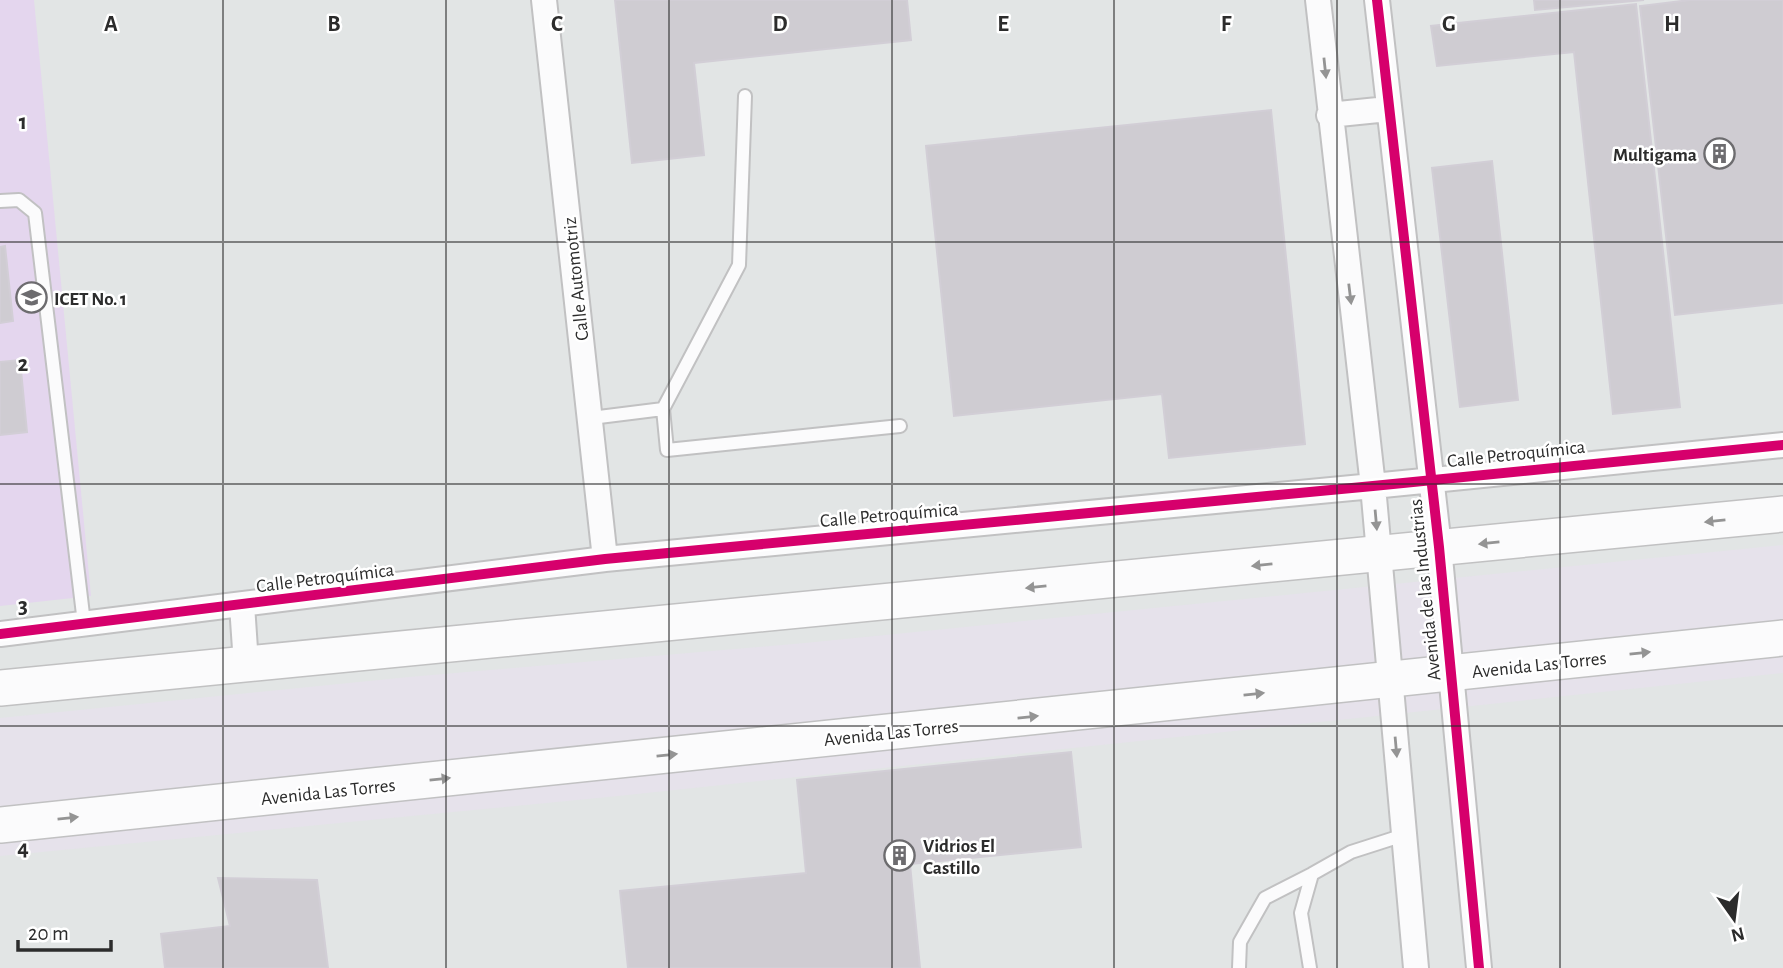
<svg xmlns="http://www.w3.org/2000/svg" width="1783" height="968" viewBox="0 0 1783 968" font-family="'Alegreya Sans',sans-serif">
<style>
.industrial{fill:#e2e5e5}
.education{fill:#e4d6ee}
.building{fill:#cfccd2;stroke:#d2ced6;stroke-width:2}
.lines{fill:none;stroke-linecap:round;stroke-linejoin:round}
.service-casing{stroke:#c1c1c2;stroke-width:16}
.minor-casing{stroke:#c1c1c2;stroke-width:28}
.secondary-casing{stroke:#c1c1c2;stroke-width:38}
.service{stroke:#fbfbfc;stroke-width:12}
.minor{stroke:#fbfbfc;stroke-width:24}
.secondary{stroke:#fbfbfc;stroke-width:35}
.cycleway-casing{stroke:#fff;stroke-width:15}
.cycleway{stroke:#d6006c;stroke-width:10}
.oneway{fill:#949494}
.grid{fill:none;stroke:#2c2c2c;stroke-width:2;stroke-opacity:0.55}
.labels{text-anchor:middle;stroke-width:5;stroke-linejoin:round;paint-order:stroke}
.poi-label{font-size:19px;font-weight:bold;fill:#2c2c2c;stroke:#fff;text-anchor:start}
.street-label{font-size:19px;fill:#2c2c2c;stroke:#fff}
.grid-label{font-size:23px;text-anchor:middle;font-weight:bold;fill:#2c2c2c;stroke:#fff;stroke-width:5;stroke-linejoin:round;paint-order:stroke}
</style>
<rect width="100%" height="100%" fill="#e6e2eb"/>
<!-- industrial -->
<path class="industrial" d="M0 0H1783V545L805 643 409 677 0 718Z
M1783 673V968H0V856L618 796Z"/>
<!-- education -->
<path class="education" d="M0 0H34L91 596 0 606Z"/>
<!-- building -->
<path class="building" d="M615 0H907L911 40 694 63 704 155 632 163Z
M1534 0H1644L1535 10Z
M1690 0H1783V303L1675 315 1640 6Z
M1636 4 1680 407 1613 414 1574 52 1437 66 1431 26Z
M1271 110 1305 444 1169 458 1162 394 954 416 926 146Z
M1492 161 1518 400 1460 407 1432 168Z
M5 246 13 321 0 323V247Z
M20 360 27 432 0 435V362Z
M1071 752 1081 847 910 864 920 968H628L620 891 806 873 797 780Z
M218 878 317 880 328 968H165L161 934 230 926Z"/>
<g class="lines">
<defs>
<path id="service" d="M0 201 19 200 35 213 84 623
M663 409 739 265 745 96
M591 418 663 409 667 450 900 426
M1239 968 1240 942 1265 898 1312 874
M1310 968 1301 913 1312 874 1351 852 1404 835"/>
<path id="minor" d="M544 0 605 559
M1318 0 1373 486 1416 968
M1377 0 1439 547 1479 968
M1329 115 1388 109
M242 605 246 664
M0 634 605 559 1373 486 1783 445"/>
<path id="secondary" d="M0 688 1783 514
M0 825 1783 638"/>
</defs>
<!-- service casing -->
<use href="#service" class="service-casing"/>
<!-- minor casing -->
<use href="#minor" class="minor-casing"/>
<!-- secondary casing -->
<use href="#secondary" class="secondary-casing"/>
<!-- service -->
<use href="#service" class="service"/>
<!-- minor -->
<use href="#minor" class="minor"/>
<!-- secondary -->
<use href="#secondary" class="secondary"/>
<defs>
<path id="cycleway" d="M1377 0 1439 547 1479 968
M0 634 605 559 1373 486 1783 445"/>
</defs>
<!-- cycleway casing -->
<use href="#cycleway" class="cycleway-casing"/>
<!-- cycleway -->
<use href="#cycleway" class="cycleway"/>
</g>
<!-- one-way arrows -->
<defs><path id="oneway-solid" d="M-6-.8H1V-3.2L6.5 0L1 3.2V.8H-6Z" transform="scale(1.75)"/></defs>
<g class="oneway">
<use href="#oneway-solid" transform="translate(1325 68) rotate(84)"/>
<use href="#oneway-solid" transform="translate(1350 294) rotate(83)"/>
<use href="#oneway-solid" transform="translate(1376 520) rotate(85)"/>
<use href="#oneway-solid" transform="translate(1715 521) rotate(174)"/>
<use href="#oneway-solid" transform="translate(1489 543) rotate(174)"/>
<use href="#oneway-solid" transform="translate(1262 565) rotate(174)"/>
<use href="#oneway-solid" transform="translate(1036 587) rotate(174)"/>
<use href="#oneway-solid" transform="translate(1640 653) rotate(-6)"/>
<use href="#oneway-solid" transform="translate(1254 694) rotate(-6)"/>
<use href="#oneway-solid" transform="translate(1028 717) rotate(-6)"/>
<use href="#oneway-solid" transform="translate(1396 747) rotate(85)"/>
<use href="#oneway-solid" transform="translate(667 755) rotate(-6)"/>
<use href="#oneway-solid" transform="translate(440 779) rotate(-6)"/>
<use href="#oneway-solid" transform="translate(68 818) rotate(-6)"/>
</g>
<!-- grid -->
<path class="grid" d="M223 0V968M446 0V968M669 0V968M892 0V968M1114 0V968M1337 0V968M1560 0V968M0 242H1783M0 484H1783M0 726H1783"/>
<!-- icons -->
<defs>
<symbol id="building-ring" viewBox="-11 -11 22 22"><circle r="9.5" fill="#fff" stroke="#6d6c6f" stroke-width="1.5"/><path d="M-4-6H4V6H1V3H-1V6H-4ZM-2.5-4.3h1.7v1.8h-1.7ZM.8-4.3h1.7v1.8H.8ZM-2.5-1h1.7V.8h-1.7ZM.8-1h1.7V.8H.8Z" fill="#6d6c6f"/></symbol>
<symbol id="university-ring" viewBox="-11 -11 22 22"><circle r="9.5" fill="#fff" stroke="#6d6c6f" stroke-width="1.5"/><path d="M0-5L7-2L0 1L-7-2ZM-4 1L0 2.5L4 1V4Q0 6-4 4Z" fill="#6d6c6f"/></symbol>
</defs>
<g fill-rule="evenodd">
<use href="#building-ring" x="1702" y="136" width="35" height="35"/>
<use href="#university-ring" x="14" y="280" width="35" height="35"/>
<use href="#building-ring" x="882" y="838" width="35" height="35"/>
</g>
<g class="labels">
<!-- poi labels -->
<g class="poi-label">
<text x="1697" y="161" text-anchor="end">Multigama</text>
<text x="54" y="305">ICET No. 1</text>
<text x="923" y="852">Vidrios El<tspan x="923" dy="22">Castillo</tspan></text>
</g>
<!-- street labels -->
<g class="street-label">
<text transform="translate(575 279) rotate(-96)" y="7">Calle Automotriz</text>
<text transform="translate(1516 453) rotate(-6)" y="7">Calle Petroquímica</text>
<text transform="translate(889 514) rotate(-5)" y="7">Calle Petroquímica</text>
<text transform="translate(325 577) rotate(-7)" y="7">Calle Petroquímica</text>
<text transform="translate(1424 590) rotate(-96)" y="7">Avenida de las Industrias</text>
<text transform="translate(1539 664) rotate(-6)" y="7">Avenida Las Torres</text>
<text transform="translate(891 732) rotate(-6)" y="7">Avenida Las Torres</text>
<text transform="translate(328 791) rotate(-6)" y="7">Avenida Las Torres</text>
</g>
</g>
<g class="grid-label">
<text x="111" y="31">A</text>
<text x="334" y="31">B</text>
<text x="557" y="31">C</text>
<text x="780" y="31">D</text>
<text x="1003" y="31">E</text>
<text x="1226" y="31">F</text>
<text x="1449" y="31">G</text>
<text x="1672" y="31">H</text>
<text x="23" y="129">1</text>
<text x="23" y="371">2</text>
<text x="23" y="613">3</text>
<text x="23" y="855">4</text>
</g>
<!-- north arrow -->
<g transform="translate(1734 919) rotate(166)" stroke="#ffffff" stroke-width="5" paint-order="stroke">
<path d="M0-5L12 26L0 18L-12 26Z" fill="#2c2c2c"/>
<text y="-10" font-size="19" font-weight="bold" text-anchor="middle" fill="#2c2c2c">N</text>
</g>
<!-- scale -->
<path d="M18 940v10h93v-10" fill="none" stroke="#2c2c2c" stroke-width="3.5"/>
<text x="28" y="940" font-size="21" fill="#2c2c2c" stroke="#ffffff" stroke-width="5" paint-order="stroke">20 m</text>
</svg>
